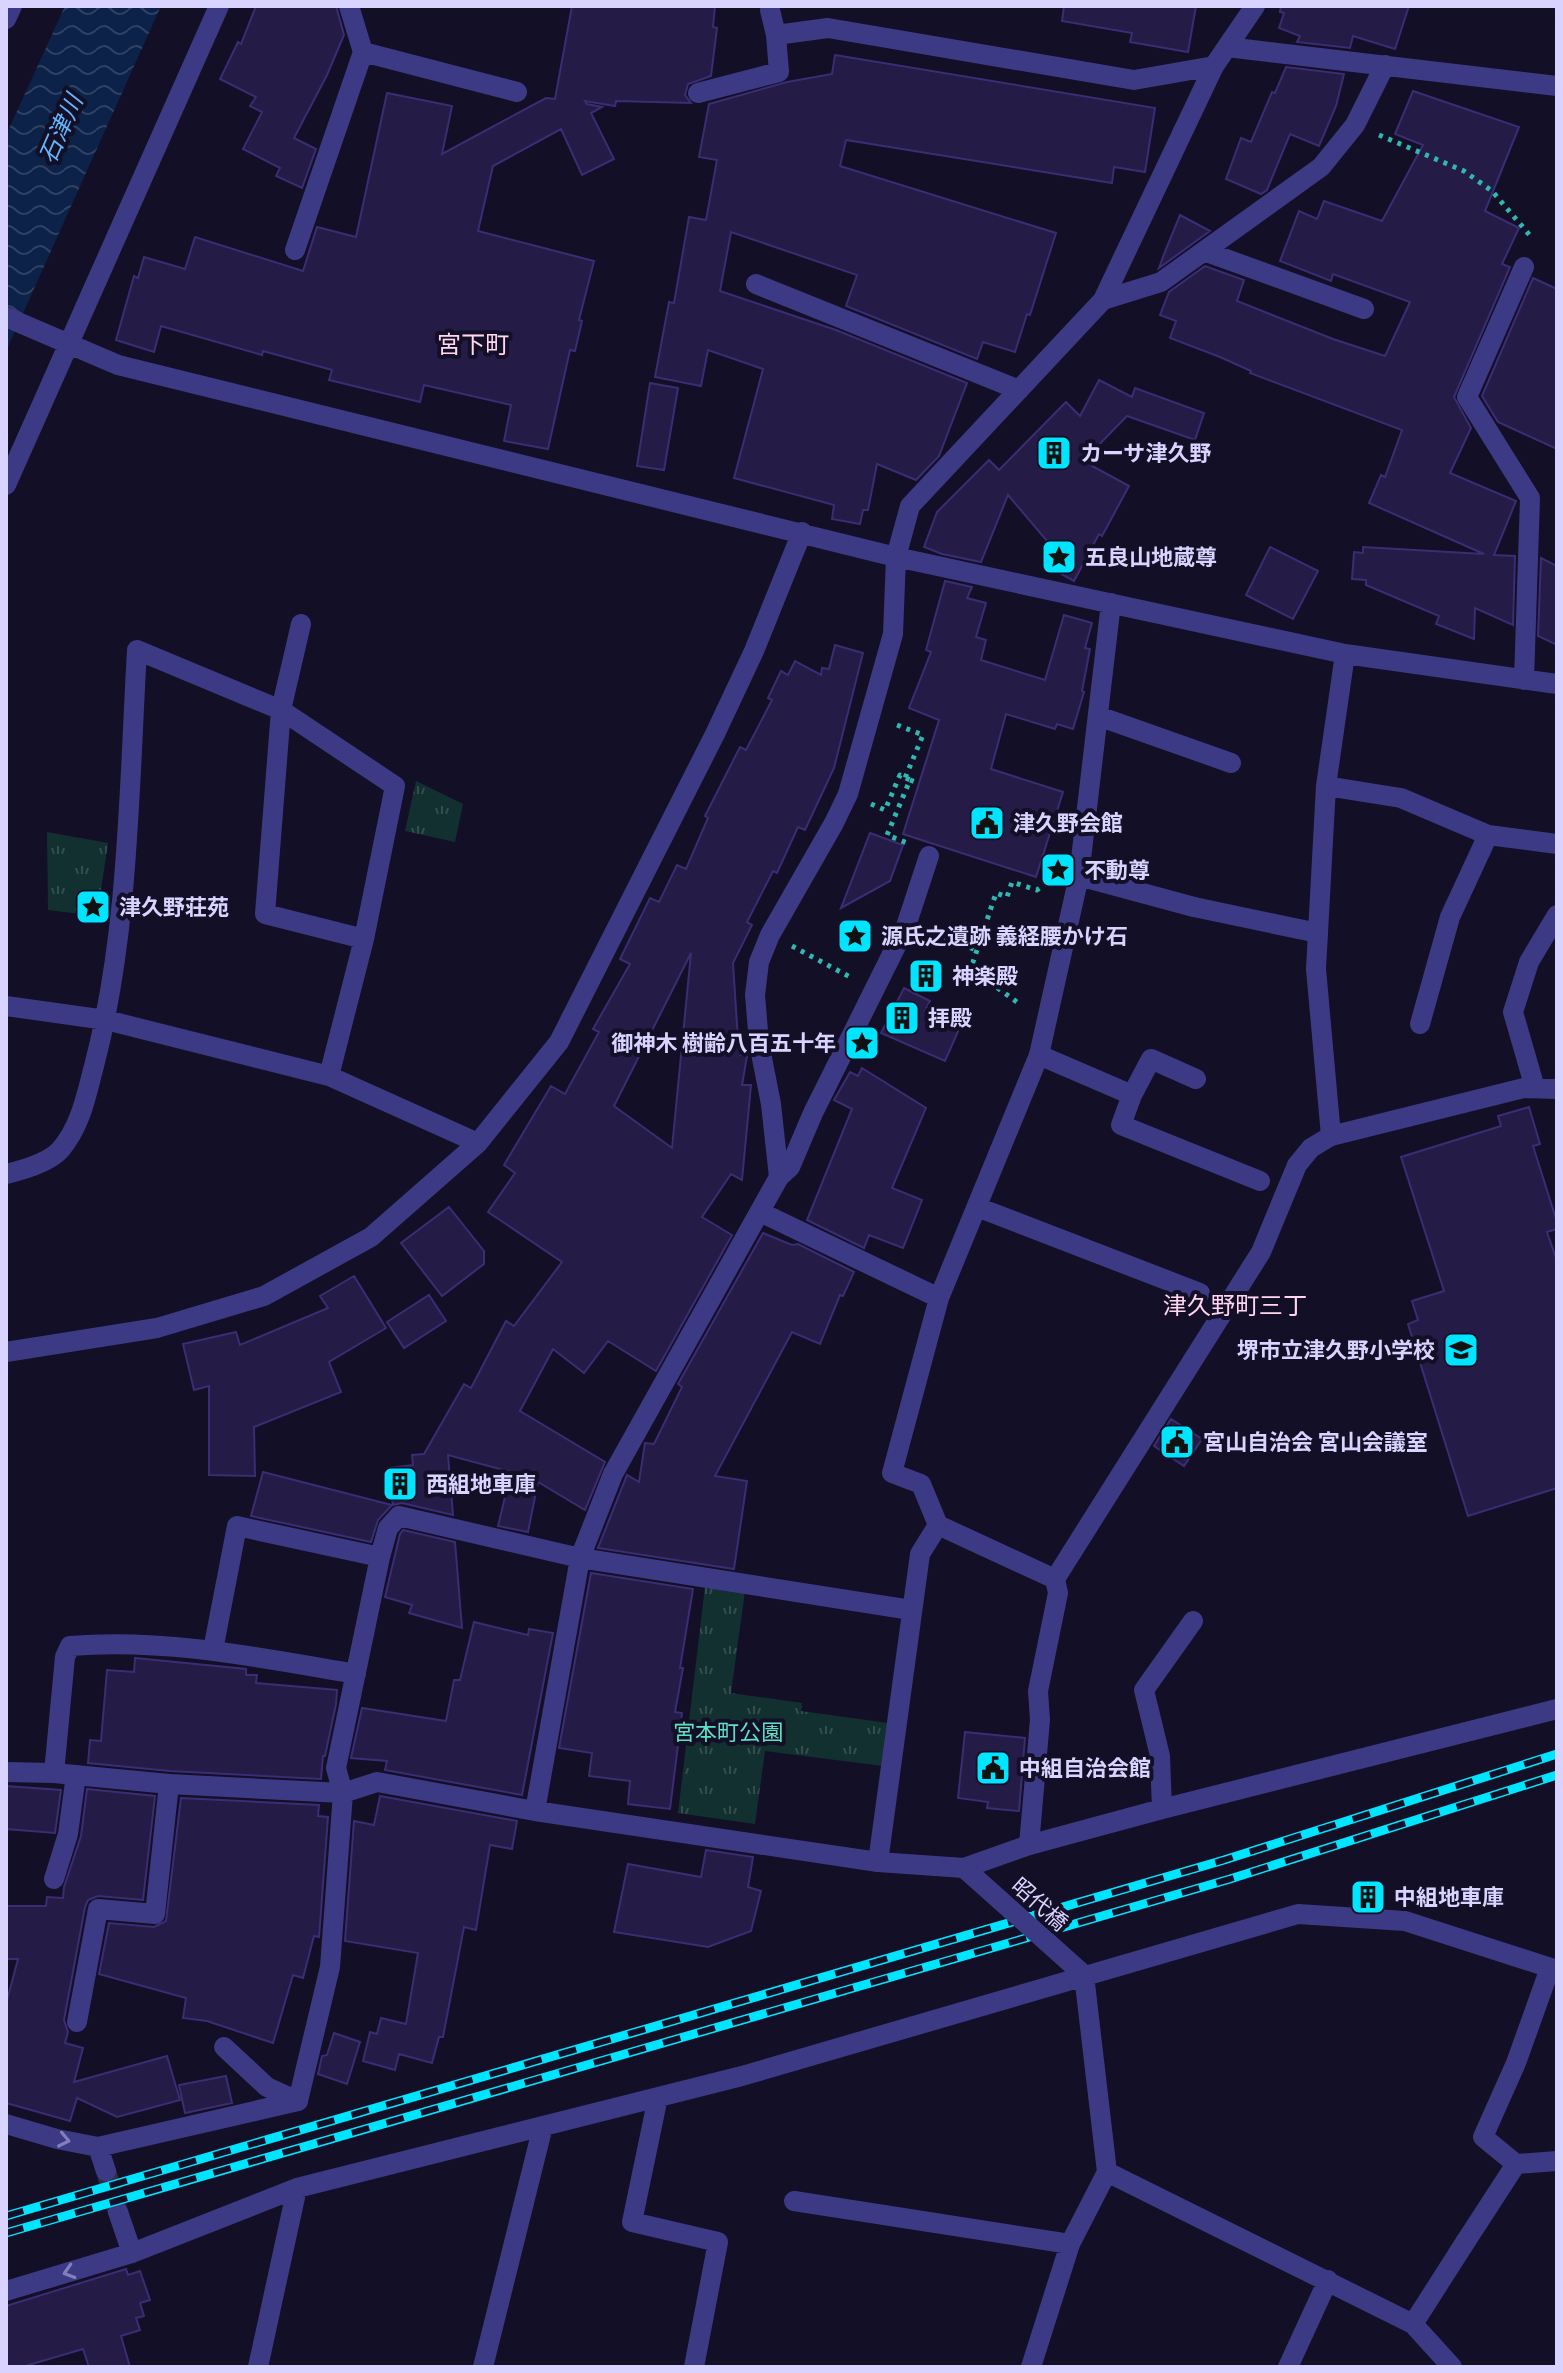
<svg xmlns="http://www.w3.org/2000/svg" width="1563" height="2373" viewBox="0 0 1563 2373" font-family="Rubik,'Noto Sans JP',sans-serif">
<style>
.park{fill:url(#park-tufts)}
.water{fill:url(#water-waves)}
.building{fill:#241b47;stroke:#3b2d73;stroke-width:2;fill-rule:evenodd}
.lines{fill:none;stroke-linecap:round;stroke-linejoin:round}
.minor-tunnel{stroke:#312d47;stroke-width:20;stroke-dasharray:20 10;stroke-linecap:butt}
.path{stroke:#2fb8b0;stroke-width:5;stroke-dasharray:4 6;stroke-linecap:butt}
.service{stroke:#3d3a85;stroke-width:20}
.minor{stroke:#3d3a85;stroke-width:20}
.rail-casing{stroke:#00e5ff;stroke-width:9}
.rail{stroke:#130f26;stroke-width:6;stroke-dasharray:18;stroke-linecap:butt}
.minor-bridge{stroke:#3d3a85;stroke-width:20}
.oneway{stroke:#837fbc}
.labels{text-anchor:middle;stroke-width:8;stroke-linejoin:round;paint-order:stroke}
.poi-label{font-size:22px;font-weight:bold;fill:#d9d4ff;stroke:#130f26;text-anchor:start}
.park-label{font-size:22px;fill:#5fe0c0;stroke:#130f26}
.street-label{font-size:22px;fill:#d9d4ff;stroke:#130f26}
.water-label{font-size:24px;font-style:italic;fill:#62b6ff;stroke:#130f26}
.neighbourhood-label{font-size:24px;fill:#ffd6f0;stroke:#130f26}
</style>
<defs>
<pattern id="park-tufts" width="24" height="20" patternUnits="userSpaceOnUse" patternTransform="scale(2)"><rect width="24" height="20" fill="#12302f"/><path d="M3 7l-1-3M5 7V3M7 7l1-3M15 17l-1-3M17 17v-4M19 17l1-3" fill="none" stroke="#344d4e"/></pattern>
<pattern id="water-waves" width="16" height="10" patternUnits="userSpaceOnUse" patternTransform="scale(2)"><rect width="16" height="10" fill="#0c2248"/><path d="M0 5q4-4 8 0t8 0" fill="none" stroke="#2f4163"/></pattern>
</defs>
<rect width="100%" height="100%" fill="#130f26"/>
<!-- park -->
<path class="park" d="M416 781 463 804 455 842 405 831Z
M47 832 108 843 97 916 48 910Z
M705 1587 745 1591 731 1693 802 1703 801 1711 888 1723 883 1766 765 1751 755 1824 678 1813Z"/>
<!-- water -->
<path class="water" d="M65 6H161L6 351V135Z"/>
<!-- building -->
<path class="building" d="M256 6H336L344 35 327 75 294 138 316 149 302 188 276 176 280 168 243 149 262 112 250 106 256 97 220 79 238 42 241 44Z
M572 6H715L713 27 717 28 711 76 688 84 685 95 691 103 616 101 615 106 585 101 587 104 602 107 591 113 614 159 582 175 561 129 493 166 478 231 594 261 579 320 582 321 575 351 570 350 548 449 504 441 511 405 424 385 420 402 329 380 332 370 263 351 262 355 161 326 154 352 116 340 134 276 138 278 144 257 185 269 195 237 303 271 317 227 356 237 387 93 452 106 442 154 546 98 555 99Z
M1064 6H1196L1188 52 1130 42 1132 33 1062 21Z
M1281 6H1409L1395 49 1353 36 1350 48 1297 42 1300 36 1279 28 1284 13 1280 12Z
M835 55 1155 108 1145 172 1114 167 1112 183 846 140 840 166 1056 233 1030 315 1027 314 1015 352 983 342 977 359 846 306 857 275 731 232 720 291 836 330 967 383 939 456 916 480 877 464 868 510H863L860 524 832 519 834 505 734 478 763 369 708 350 701 386 655 377 669 302 674 303 689 217 706 220 717 160 699 157 709 104 787 82 832 74Z
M1286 67 1344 74 1336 106 1319 146 1290 134 1267 190 1261 194 1226 179 1241 138 1251 142 1272 92 1275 93Z
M1413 91 1519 127 1485 211 1519 228 1502 264 1510 267 1454 397 1471 428 1450 473 1516 501 1494 555 1515 556 1513 625 1475 608 1474 639 1436 624 1439 616 1366 585V580L1352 579 1354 552 1363 553V547L1484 554 1369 503 1381 475 1385 477 1402 430 1250 373 1251 371 1220 357 1170 338 1176 321 1160 315 1169 292 1205 266 1244 280 1237 301 1333 339 1385 356 1410 302 1333 274 1331 281 1280 261 1299 211 1317 219 1324 201 1382 221 1423 145 1395 134Z
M1180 215 1210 231 1159 268 1164 254Z
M1533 278 1557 289V449L1498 422 1482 396Z
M1099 380 1132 397 1135 388 1204 413 1195 440 1127 416 1083 461 1129 486 1102 536 1099 534 1074 581 1044 564 1053 548 1008 495 981 562 942 554 924 547 937 512 989 460 999 470 1066 402 1080 416Z
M650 383 678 388 664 470 637 466Z
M1270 547 1318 571 1293 619 1246 595Z
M1541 558 1557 566V645L1538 636Z
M945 581 972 587 967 598 986 603 976 637 986 640 981 660 1045 680 1064 615 1092 623 1085 648 1090 649 1082 691 1084 692 1073 729 1057 724 1055 729 1006 714 991 769 1063 792 1036 877 903 834 939 720 909 708 931 652 926 650Z
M835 645 863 653 834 768 805 830 798 827 777 873 773 871 747 922 752 925 733 963 738 1040 744 1041 741 1055 747 1056 742 1085H751L742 1180 731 1174 702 1217 732 1235 656 1371 608 1341 584 1373 553 1349 520 1411 605 1462 585 1510 538 1482 528 1532 498 1526 511 1472 448 1455 453 1515 402 1503 393 1505 388 1468 413 1465 412 1455 424 1454 464 1384 471 1388 506 1321 514 1326 562 1262 488 1212 515 1173 504 1165 551 1086 565 1094 599 1032 593 1029 630 964 620 959 650 898 659 902 677 865 686 869 708 818 705 816 740 747 746 750 772 700 768 698 781 671 788 675 795 661 821 675 822 668 829 669ZM691 953 672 1148 614 1106Z
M870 833 903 845 890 881 841 908Z
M904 988 930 1001 925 1011 960 1027 945 1061 881 1033Z
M862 1068 926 1108 892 1188 922 1200 903 1248 869 1235 864 1248 807 1220 852 1109 834 1100 850 1072 858 1076Z
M1529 1107 1540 1144 1533 1146 1557 1222V1229L1547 1232 1557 1261V1488L1468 1516 1408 1324 1418 1320 1412 1301 1444 1291 1401 1157 1501 1126 1498 1116Z
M449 1207 484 1251V1264L442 1296 401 1243Z
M763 1233 792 1245 798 1244 854 1272 843 1296 840 1295 820 1344 792 1332 715 1476 747 1481 734 1569 598 1548 625 1480 627 1475 639 1482 645 1443 654 1444 682 1387 678 1384Z
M354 1276 386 1328 329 1362 341 1392 254 1427 255 1476 209 1475V1386L194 1390 183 1344 236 1332 240 1345 328 1308 320 1296Z
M429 1295 446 1321 404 1348 387 1322Z
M1171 1419 1202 1439 1184 1466 1154 1446Z
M263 1472 392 1505 378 1520 371 1542 251 1516Z
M403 1530 455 1542 462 1628 409 1613 412 1605 385 1597 400 1534Z
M591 1573 693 1589 680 1668H683L675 1712 682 1713 670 1809 628 1804 630 1781 589 1776 592 1753 559 1748Z
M474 1622 528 1635 529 1629 553 1633 522 1795 385 1770 387 1761 351 1758 362 1708 446 1721 454 1680H460Z
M135 1658 246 1669V1675H257L256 1683 337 1690 336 1704 325 1756H323L321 1779 170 1771 88 1763 90 1740 101 1741 107 1670 134 1672Z
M965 1732 1025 1738 1019 1811 987 1808 988 1802 958 1798Z
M6 1786 61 1790 55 1833 6 1829Z
M87 1789 155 1796 143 1900 98 1896 88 1900 85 1907 64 2020 68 2032 65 2043 83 2048 74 2082 167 2056 180 2100 117 2117 77 2098 70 2121 6 2103V2004L18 1959H6V1906H46L47 1897 63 1898 64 1887 81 1836Z
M380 1796 517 1821 512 1849 490 1845 476 1930 464 1927 443 2037H439L432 2063 399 2054 395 2070 363 2061 370 2032 377 2034 381 2018 406 2024 418 1953 345 1941 354 1821 374 1825Z
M181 1798 319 1805 318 1816 328 1817 319 1937 314 1936 303 1978 293 1975 273 2043 207 2021 183 2018 186 1998 99 1974 109 1923 154 1927 166 1921Z
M706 1850 753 1857 748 1887 761 1891 751 1931 708 1947 614 1932 628 1864 701 1877Z
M334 2033 360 2042 347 2084 318 2074 322 2056 327 2055Z
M226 2076 232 2103 185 2113 179 2085Z
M126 2269 128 2275 140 2271 150 2300 140 2303 144 2316 136 2318 140 2330 121 2336 130 2367H89L83 2349 22 2367H6V2306Z"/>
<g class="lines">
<!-- minor-tunnel -->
<path class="minor-tunnel" d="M106 2171 118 2212"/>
<!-- path -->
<path class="path" d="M1379 135 1464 171 1492 191 1533 239
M897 725 923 735 905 778
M910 780 918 783
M871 804 885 810 900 775 910 780 887 835 907 843
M932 935 977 950 996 893 1007 897 1012 882 1037 890 1045 884 1047 877
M792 946 850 977
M977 950 972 965 988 981 1021 1005"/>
<!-- service -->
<path class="service" d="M1194 907 1318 933
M1420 1024 1450 917 1488 835
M1039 1055 1132 1095 1121 1125 1260 1181
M1132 1095 1151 1059 1196 1079
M779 1177 790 1167 813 1113 906 926 929 856
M1029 1845 1040 1720 1038 1691 1058 1593 1055 1579 1261 1252 1297 1165 1311 1148 1331 1136
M878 1862 920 1554 938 1525 1055 1579
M54 1879 68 1834 76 1775
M77 2022 98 1909 155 1914 169 1784
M224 2047 267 2087 298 2101
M1516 2164 1483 2137 1516 2063 1550 1968
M1466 2241 1516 2164 1557 2161"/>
<!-- minor -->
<path class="minor" d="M349 6 363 52 517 92
M6 19 12 6
M776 35 828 28 1134 80 1214 66
M1227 47 1557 86
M698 93 779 72 776 35 770 10
M295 250 363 52
M1204 251 1364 309
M1524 267 1467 397 1530 498 1524 680
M756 284 1019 390
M1103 300 1161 282 1321 167 1355 125 1385 65
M6 317 118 365 896 557 1345 654 1557 684
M6 485 219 6
M301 624 281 710 265 914 364 939
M1345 654 1326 786 1316 969 1331 1136 1524 1088 1557 1089
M1098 716 1231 763
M1326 786 1401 798 1488 835 1557 844
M1079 876 1194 907
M6 1006 106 1020 329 1076 478 1143
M1535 1088 1513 1012 1529 962 1557 915
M6 1174C23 1170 49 1163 61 1149 81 1125 86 1096 94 1066 129 933 129 787 137 650L281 710 395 786 364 939 329 1076
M977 1207 1200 1293
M760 1212 939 1298
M6 1352 157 1328 264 1296 371 1237 478 1143 559 1042 715 734 754 651 802 532
M938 1525 921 1484 892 1473 939 1298 1039 1055 1079 876 1111 603
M213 1650 237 1526 380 1557
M6 1772 54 1773 169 1784 343 1793 377 1782 535 1811 878 1862 964 1868 1029 1845 1162 1809 1557 1709
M54 1773 65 1657 70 1646C166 1638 261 1658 356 1674
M1162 1809 1160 1756 1144 1690 1193 1621
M535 1811 580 1558 613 1474 779 1177 771 1104 759 1043 755 995 759 962 770 935 834 823 848 794 893 634 896 557 910 506 1103 300 1214 66 1255 6
M658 2097 632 2222 718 2242 694 2367
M6 2124 57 2139 98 2147 106 2171
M98 2147 298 2101 330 1967 343 1793 336 1768 380 1557 388 1528 399 1516 580 1558 911 1610
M1107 2172 1413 2324 1452 2367
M794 2201 1070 2244
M118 2212 132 2253
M6 2291 132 2253 297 2188 742 2076 1298 1914 1405 1921 1557 1970
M1413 2324 1466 2241
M258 2367 297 2188
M483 2367 543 2126
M1031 2367 1070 2244 1107 2172 1084 1975
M1288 2367 1328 2280"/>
<defs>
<path id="rail" d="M6 2216 1224 1860 1557 1754
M6 2233 1230 1879 1557 1775"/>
</defs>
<!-- rail casing -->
<use href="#rail" class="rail-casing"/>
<!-- rail -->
<use href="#rail" class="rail"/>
<!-- minor-bridge -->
<path class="minor-bridge" d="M964 1868 1084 1975"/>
</g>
<!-- one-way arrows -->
<defs><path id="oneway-chevron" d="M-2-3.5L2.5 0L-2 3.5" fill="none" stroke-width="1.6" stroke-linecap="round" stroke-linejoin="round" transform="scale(2)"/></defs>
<g class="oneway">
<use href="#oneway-chevron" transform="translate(64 2140) rotate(12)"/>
<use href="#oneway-chevron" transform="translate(69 2272) rotate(163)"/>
</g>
<!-- icons -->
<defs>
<symbol id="building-square" viewBox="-11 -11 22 22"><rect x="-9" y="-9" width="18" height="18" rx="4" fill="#00e5ff" stroke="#130f26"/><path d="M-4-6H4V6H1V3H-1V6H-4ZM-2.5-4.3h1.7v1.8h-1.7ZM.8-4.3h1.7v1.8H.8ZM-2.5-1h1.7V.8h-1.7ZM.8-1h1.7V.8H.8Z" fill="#111"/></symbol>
<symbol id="sight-square" viewBox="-11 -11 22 22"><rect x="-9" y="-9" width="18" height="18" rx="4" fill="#00e5ff" stroke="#130f26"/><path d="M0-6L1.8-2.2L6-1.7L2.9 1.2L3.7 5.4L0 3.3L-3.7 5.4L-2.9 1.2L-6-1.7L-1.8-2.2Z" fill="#111"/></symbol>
<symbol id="civic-square" viewBox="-11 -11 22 22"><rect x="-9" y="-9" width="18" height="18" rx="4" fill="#00e5ff" stroke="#130f26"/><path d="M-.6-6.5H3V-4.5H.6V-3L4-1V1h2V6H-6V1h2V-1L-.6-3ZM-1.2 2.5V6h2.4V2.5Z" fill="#111"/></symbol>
<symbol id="school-square" viewBox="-11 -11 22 22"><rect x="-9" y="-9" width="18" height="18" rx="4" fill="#00e5ff" stroke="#130f26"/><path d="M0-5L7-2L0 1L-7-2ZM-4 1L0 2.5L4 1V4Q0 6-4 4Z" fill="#111"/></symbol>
</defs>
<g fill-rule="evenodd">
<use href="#building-square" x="1034" y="433" width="40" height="40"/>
<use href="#sight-square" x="1039" y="537" width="40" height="40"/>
<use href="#civic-square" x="967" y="803" width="40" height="40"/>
<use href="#sight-square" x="1038" y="850" width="40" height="40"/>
<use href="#sight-square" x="73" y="887" width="40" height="40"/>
<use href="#sight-square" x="835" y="916" width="40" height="40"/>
<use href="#building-square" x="906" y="956" width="40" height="40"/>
<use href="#building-square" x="882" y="998" width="40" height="40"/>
<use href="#sight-square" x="842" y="1023" width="40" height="40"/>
<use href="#school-square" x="1441" y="1330" width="40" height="40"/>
<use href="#civic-square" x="1157" y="1422" width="40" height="40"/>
<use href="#building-square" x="380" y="1464" width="40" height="40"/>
<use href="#civic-square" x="973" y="1748" width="40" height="40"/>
<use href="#building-square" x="1348" y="1877" width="40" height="40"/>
</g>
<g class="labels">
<!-- poi labels -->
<g class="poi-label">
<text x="1080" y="461">カーサ津久野</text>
<text x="1085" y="565">五良山地蔵尊</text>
<text x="1013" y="831">津久野会館</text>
<text x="1084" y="878">不動尊</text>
<text x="119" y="915">津久野荘苑</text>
<text x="881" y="944">源氏之遺跡 義経腰かけ石</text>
<text x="952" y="984">神楽殿</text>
<text x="928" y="1026">拝殿</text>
<text x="836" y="1051" text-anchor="end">御神木 樹齢八百五十年</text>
<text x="1435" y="1358" text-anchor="end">堺市立津久野小学校</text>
<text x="1203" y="1450">宮山自治会 宮山会議室</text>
<text x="426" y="1492">西組地車庫</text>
<text x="1019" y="1776">中組自治会館</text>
<text x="1394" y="1905">中組地車庫</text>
</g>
<!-- park labels -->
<g class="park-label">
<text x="728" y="1740">宮本町公園</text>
</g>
<!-- street labels -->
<g class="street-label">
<text transform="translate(1040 1904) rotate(42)" y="8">昭代橋</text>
</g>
<!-- water labels -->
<g class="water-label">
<text transform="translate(61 129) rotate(-66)" y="8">石津川</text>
</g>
<!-- neighbourhood labels -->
<g class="neighbourhood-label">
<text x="473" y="353">宮下町</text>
<text x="1235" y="1314">津久野町三丁</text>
</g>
</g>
<!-- border -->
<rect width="1563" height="2373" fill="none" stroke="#d9d4ff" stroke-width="16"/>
</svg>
